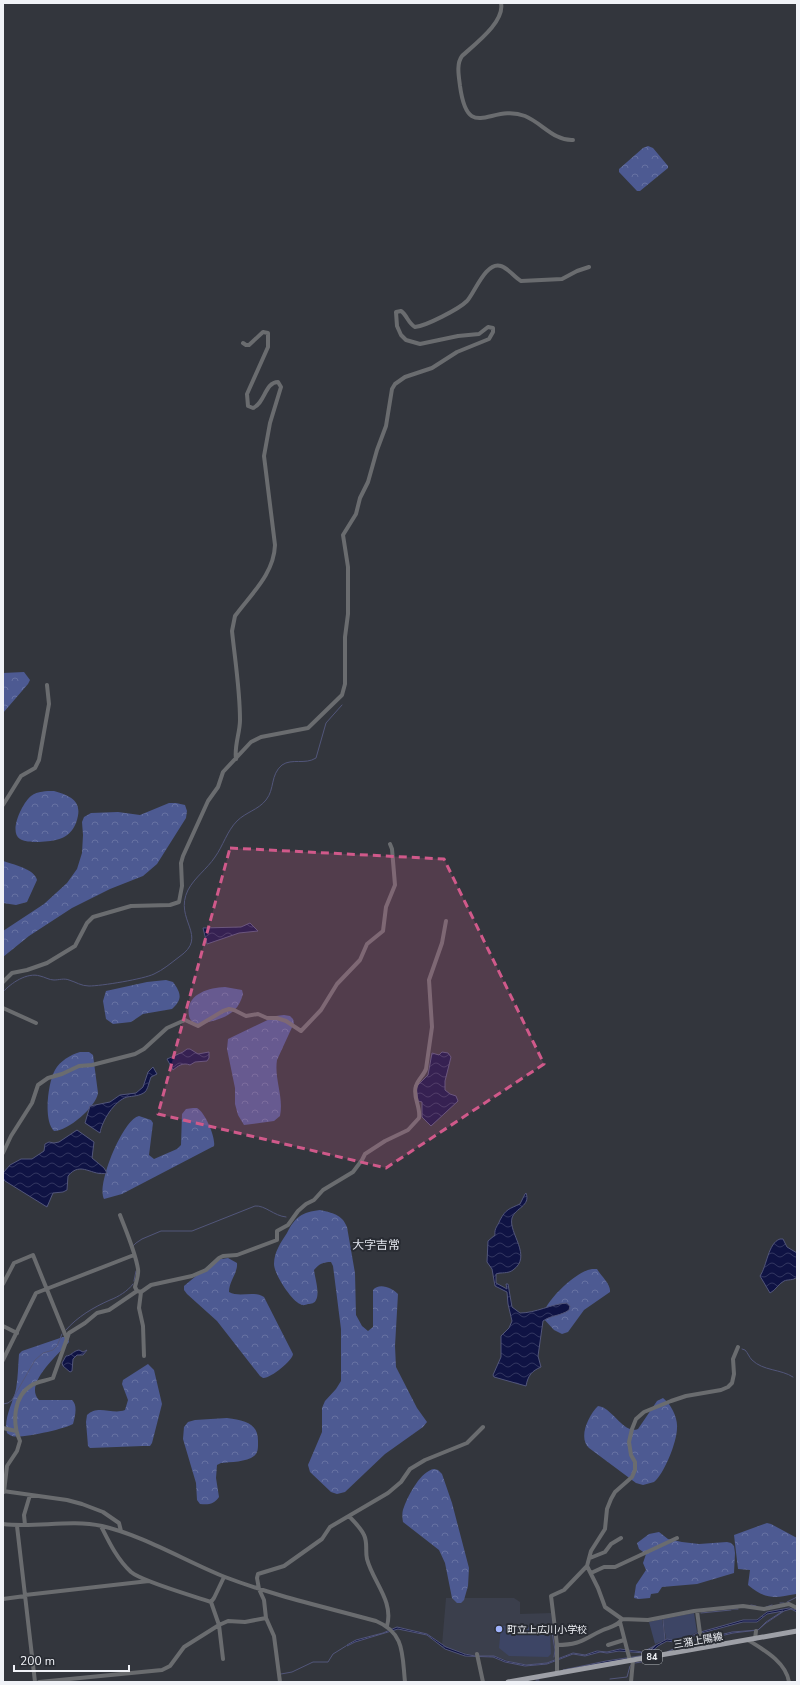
<svg xmlns="http://www.w3.org/2000/svg" width="800" height="1685" viewBox="0 0 800 1685" font-family="'Nunito Sans','Noto Sans JP',sans-serif">
<style>
.built{fill:#3b3f4c}
.forest{fill:url(#forest-crowns)}
.park{fill:#3d4565}
.water{fill:url(#water-waves);stroke:#52567a}
.lines{fill:none;stroke-linecap:round;stroke-linejoin:round}
.stream{stroke:#52567a;stroke-width:1}
.minor{stroke:#6a6c6f;stroke-width:4}
.major{stroke:#9ea0a7;stroke-width:5}
.marked{fill:#d0598a;fill-opacity:0.2;stroke:#d0598a;stroke-width:3;stroke-dasharray:8 5;stroke-linejoin:round}
.poi-dot{fill:#a0b3fd;stroke:#292c33;stroke-width:1.5}
.labels{text-anchor:middle;stroke-width:4;stroke-linejoin:round;paint-order:stroke}
.shield{fill:#292c33;stroke:#b4b7bc;stroke-width:1}
.shield-label{font-size:9px;font-weight:bold;fill:#f0f2f7}
.poi-label{font-size:10px;fill:#f0f2f7;stroke:#292c33;text-anchor:start}
.street-label{font-size:10px;fill:#f0f2f7;stroke:#292c33}
.quarter-label{font-size:12px;fill:#dfe2eb;stroke:#292c33}
</style>
<defs>
<pattern id="forest-crowns" width="20" height="18" patternUnits="userSpaceOnUse"><rect width="20" height="18" fill="#4d5a92"/><path d="M2 6a3 3 0 1 1 6 0M12 15a3 3 0 1 1 6 0" fill="none" stroke="#6772a2"/></pattern>
<pattern id="water-waves" width="16" height="10" patternUnits="userSpaceOnUse"><rect width="16" height="10" fill="#0f1344"/><path d="M0 5q4-4 8 0t8 0" fill="none" stroke="#323660"/></pattern>
</defs>
<rect width="100%" height="100%" fill="#33363d"/>
<!-- built -->
<path class="built" d="M446 1598H514L520 1602V1614L551 1613 555 1642V1660L547 1663 522 1665 494 1656H475L446 1647 442 1645Z"/>
<!-- forest -->
<path class="forest" d="M648 146 653 148 668 166V168L640 191H637L619 172V169L643 148Z
M24 672 30 680 28 684 3 713V673Z
M54 791C71 796 84 801 76 823 69 840 55 841 39 842 33 842 25 842 20 839 8 832 23 802 31 796 38 791 46 791 54 791Z
M169 803H176L185 805 187 811 186 818 157 864 143 876 110 889 72 908 29 936 3 957V931L44 904 67 883 77 869 82 853 83 835 82 822 84 817 91 813 118 812 140 815Z
M3 861C12 864 35 869 37 880L27 902 16 905 3 903Z
M166 980 173 982C181 993 183 999 172 1009L143 1014 131 1022 113 1024 106 1019 103 1001 106 991 147 982Z
M225 987 242 990 243 994C237 1018 218 1019 197 1025 193 1024 190 1020 189 1016 185 994 208 988 225 987Z
M284 1015 290 1016 293 1019 294 1023 277 1060C274 1079 284 1097 280 1116L274 1121 244 1125 238 1115 235 1104V1088L227 1049 228 1039 276 1016Z
M80 1052H89L93 1055 98 1093C96 1107 68 1131 54 1131 43 1121 48 1082 55 1070 60 1061 70 1055 80 1052Z
M193 1108H197C205 1112 216 1138 214 1146L122 1194 104 1199C96 1185 123 1119 139 1116L151 1120 153 1123 149 1155 154 1159 177 1149 181 1145 182 1114 186 1109Z
M320 1210C332 1213 342 1214 347 1227L355 1273 356 1315 362 1326 368 1331 373 1327V1290C379 1282 393 1288 398 1294L395 1346 396 1367 417 1408 427 1422 423 1427 385 1454 345 1492 337 1494 331 1492 310 1472 308 1465 322 1432V1408L325 1401 336 1389 341 1381V1329L333 1266 331 1262C323 1262 319 1264 314 1270 315 1278 320 1293 316 1300 315 1303 311 1304 308 1304 305 1305 303 1306 300 1304 291 1300 274 1274 274 1264 274 1252 281 1242 287 1233 295 1217 302 1212 320 1210Z
M228 1258 237 1263C238 1273 229 1281 229 1292 240 1298 254 1290 264 1297L293 1354C293 1360 270 1379 263 1378L260 1376 217 1321 187 1294 184 1290V1286L215 1260Z
M592 1269H597C601 1276 611 1284 610 1292L584 1310 568 1332 562 1334 554 1330 542 1317C545 1301 576 1271 592 1269Z
M63 1337H68L69 1342C59 1354 23 1384 39 1400H72C78 1405 75 1417 73 1424 65 1429 20 1439 12 1436 11 1436 7 1433 7 1433 3 1419 13 1403 16 1389 18 1378 18 1366 19 1354L22 1351Z
M148 1364 154 1370 162 1404 152 1443 150 1446H143L90 1448 88 1446 86 1422 87 1415C98 1404 112 1415 125 1410L128 1400 122 1384 123 1380Z
M663 1398C671 1404 678 1418 677 1428 677 1442 664 1474 654 1482L643 1485 636 1483 589 1448C578 1438 588 1416 598 1406 612 1407 624 1435 638 1429L657 1401Z
M227 1418C245 1421 259 1422 258 1444 258 1448 258 1453 254 1456 247 1462 230 1462 221 1463L217 1465 216 1478 219 1497C214 1504 209 1505 200 1504L197 1500 196 1483 183 1439 184 1427 188 1422 195 1420Z
M434 1469 438 1470 442 1474 452 1503 469 1568 468 1586 464 1600 461 1603H457L452 1598 445 1563 439 1550 403 1522C402 1517 402 1511 404 1507 409 1494 421 1471 434 1469Z
M767 1523 771 1524 797 1538 796 1594C775 1598 766 1600 748 1585L750 1570 738 1569 734 1535Z
M659 1532 668 1539 682 1542 699 1544 727 1542 731 1543 734 1546 735 1553 734 1573 697 1584 662 1587 658 1593 651 1594 650 1598 639 1599 634 1598 636 1585 646 1570 643 1563 646 1554 639 1549 637 1543 649 1534Z"/>
<!-- park -->
<path class="park" d="M694 1613 697 1632 680 1642 666 1639 663 1619Z
M662 1619 665 1640 655 1644 649 1622Z
M522 1625 525 1627H543L545 1632H550L551 1654 548 1657 509 1656 499 1648 501 1626Z"/>
<!-- water -->
<path class="water" d="M250 923 258 931 239 933 207 944 203 928 241 927Z
M187 1049H190L198 1054 209 1052V1058L207 1061 195 1062 190 1065C183 1062 178 1066 173 1070L167 1059 183 1052Z
M442 1052 448 1053 451 1057 445 1081V1090L450 1094 456 1096 458 1101 431 1126 422 1117V1102L418 1101 416 1087 428 1075 432 1053 439 1055Z
M153 1067 157 1074 151 1077C149 1082 148 1089 145 1092 140 1096 133 1096 127 1097 114 1101 102 1121 100 1133L85 1123 90 1106 110 1102 120 1095 136 1093 143 1087 148 1072Z
M77 1130 94 1142 92 1158 104 1168 107 1173C92 1177 81 1160 68 1176L67 1190 63 1192 53 1193 47 1207 5 1181 3 1178V1173L10 1165 21 1159H32L44 1151 45 1144 49 1142 54 1143 59 1142Z
M526 1193C531 1206 515 1208 512 1218 508 1233 533 1256 513 1270 508 1274 501 1272 496 1274V1283L507 1289 506 1284H508L512 1307 520 1313C536 1313 551 1304 567 1303L570 1306 569 1310C561 1316 551 1315 543 1321L538 1356 541 1367C532 1371 528 1375 526 1386L494 1377 493 1375 501 1357V1336L509 1328 512 1321 508 1304 507 1292 495 1286 492 1269 487 1262 488 1241 495 1235C494 1228 498 1226 500 1220 506 1209 509 1209 520 1204L525 1194Z
M780 1239H783L787 1247 797 1253V1277C793 1281 788 1279 784 1281 778 1284 776 1290 770 1293L760 1276C767 1266 768 1243 780 1239Z
M79 1350 83 1352 87 1350 83 1355H77L73 1359 72 1371 70 1372 63 1366 62 1363 66 1356C71 1356 73 1351 79 1350Z
M789 1608 797 1610V1612L791 1609 784 1611 766 1623 758 1630 733 1633 708 1639 692 1641 667 1652 692 1640 708 1638 732 1632 758 1630 766 1622 783 1611 767 1614 757 1622H743L698 1634 681 1643 667 1641 658 1646 647 1656 563 1670 606 1661 646 1655 656 1645 645 1653 619 1651 607 1653 600 1652 585 1656 573 1654 547 1664 525 1666 505 1662 493 1657 465 1656 445 1649 427 1635 398 1629 355 1642 347 1646V1645L356 1640 383 1633 397 1627 427 1634 446 1647 465 1654 475 1656H494L506 1661 526 1665 547 1663 573 1653 585 1655 597 1651 607 1652 620 1649 643 1652 667 1639 681 1642 697 1633 743 1620H757L767 1612Z"/>
<g class="lines">
<!-- stream -->
<path class="stream" d="M3 992C11 983 27 972 40 976 45 977 49 980 54 980 59 980 64 978 69 980 76 982 81 986 89 986 101 986 144 979 154 974 163 970 171 963 179 957 210 936 173 920 188 890 195 877 207 869 215 857 223 846 227 831 237 821 246 812 258 810 266 800 275 789 270 775 282 765 292 758 305 765 316 758L326 723 342 705
M133 1246 136 1243 142 1239 161 1231H192L255 1206C265 1205 274 1216 286 1217
M134 1281 136 1271
M66 1330C77 1317 94 1307 110 1300 118 1297 128 1291 133 1284
M742 1349 745 1350C748 1353 749 1357 752 1360 763 1371 781 1369 793 1377
M3 1404 8 1403 12 1400 35 1360 43 1353 53 1350 57 1346 62 1334
M787 1602 797 1597
M780 1603H784
M751 1605 756 1606
M766 1607 772 1605
M732 1609H738
M701 1613 731 1610
M663 1620 665 1640
M551 1626 555 1650 554 1657
M635 1663 654 1660
M281 1674 292 1672 313 1662H328L333 1654 346 1646
M610 1679 627 1677 630 1666 632 1665
M536 1680H539"/>
<!-- minor -->
<path class="minor" d="M501 3C505 22 475 44 462 56 456 64 459 77 460 86 468 144 491 103 525 116 542 123 554 141 573 140
M236 759C234 746 240 733 240 720 240 690 235 660 232 631L235 616C251 594 274 574 275 545L264 456 270 423 281 387 278 382C265 382 265 403 253 408L248 406 247 394 268 347V333L263 332 249 345H246L243 343
M3 805 21 776 35 768 39 760 49 704 47 685
M3 982 12 973 27 970 47 963 75 946 87 923 93 917 131 906 170 905 179 902 182 886 181 863 183 856 208 801 218 787 223 772 251 742 261 737 308 728 342 695 345 684V637L348 614V567L343 535 356 514 360 498 368 482 377 450 386 426 392 389 395 384 405 377 432 368 457 352 489 339 493 332V328L488 327 479 334 458 336 420 344 406 340 401 335 397 326 396 312 401 311C407 315 408 323 415 327 426 326 459 309 467 301 475 292 486 261 501 266 508 268 514 277 521 281L562 279 577 271 589 267
M3 1008 36 1023
M3 1153 11 1136 32 1103 38 1085 48 1078 62 1074 79 1066 92 1065 135 1054 144 1049 167 1028 185 1020 198 1026 223 1011 229 1009 234 1010 246 1016 258 1014 267 1018H277L286 1021 301 1031 321 1010 337 984 360 960 367 944 383 931 386 907 395 885 392 849 390 844
M120 1215C126 1231 135 1251 138 1269 139 1275 136 1282 135 1287L137 1291
M3 1284 14 1263 33 1255 67 1339
M3 1326 17 1333
M144 1356 143 1326 139 1308 141 1292 151 1285 192 1276 206 1270 219 1258 223 1256 237 1255 277 1240V1231L288 1225 298 1211 306 1204 314 1200 323 1190 353 1172 362 1160 365 1154 385 1141 408 1130 419 1118C421 1107 412 1096 416 1086 418 1079 424 1075 426 1069L432 1027 429 980 442 943 446 921
M3 1360 36 1293 134 1255
M3 1428 16 1431
M3 1491 67 1500 82 1504 103 1512 119 1523 121 1531
M4 1492 7 1466 17 1451 20 1441C12 1423 13 1396 32 1385 38 1381 46 1381 53 1378L69 1333 85 1323 97 1313 109 1310 137 1291 141 1292
M349 1516C354 1522 361 1528 364 1535 368 1543 365 1551 367 1559 373 1582 394 1601 387 1626
M3 1524C36 1528 70 1519 102 1526 145 1536 185 1561 225 1577 275 1596 325 1607 376 1621 405 1633 402 1654 405 1682
M25 1525 24 1515 30 1495
M17 1526 35 1682
M101 1526C109 1542 117 1559 131 1572 143 1582 194 1596 211 1602L219 1625 223 1659
M590 1558 605 1552 611 1544 621 1538
M587 1566 598 1588 605 1607 622 1619 648 1620 694 1611 743 1606 764 1609 789 1604 797 1608
M591 1573 604 1567H615L677 1538
M25 1595 149 1581
M3 1599 25 1596
M211 1602 214 1598 224 1577
M697 1611 702 1648
M620 1622 630 1661
M755 1639 756 1631
M748 1640C764 1650 786 1662 789 1682
M557 1645C581 1645 583 1639 603 1630 610 1627 618 1626 622 1619
M608 1645 624 1640
M477 1654 483 1682
M557 1673V1645L551 1596 564 1590 587 1566 591 1551 605 1529 607 1509 611 1499 615 1492 632 1477 635 1470V1462L631 1455 629 1442 632 1429 636 1419 644 1412 671 1401 686 1396 721 1390 728 1387 732 1383 734 1374 733 1359 738 1347
M39 1682 162 1670 170 1666 184 1647 219 1625 228 1621 245 1622 266 1618
M280 1682 274 1636 266 1618 264 1600 259 1589 257 1578 258 1574 284 1566 322 1539 330 1527 388 1493 401 1482 410 1469 425 1460 467 1443 483 1427
M631 1682 633 1660"/>
<!-- major -->
<path class="major" d="M508 1682 797 1631"/>
</g>
<!-- marked area -->
<path class="marked" d="M230 848 444 859 544 1064 386 1168 158 1114Z"/>
<!-- markers -->
<circle class="poi-dot" cx="499" cy="1629" r="4"/>
<g class="labels">
<!-- shield labels -->
<rect class="shield" x="642" y="1650" width="20" height="14" rx="3"/>
<g class="shield-label">
<text x="652" y="1660">84</text>
</g>
<!-- poi labels -->
<g class="poi-label">
<text x="507" y="1633">町立上広川小学校</text>
</g>
<!-- street labels -->
<g class="street-label">
<text transform="translate(698 1640) rotate(-10)" y="4">三潴上陽線</text>
</g>
<!-- quarter labels -->
<g class="quarter-label">
<text x="376" y="1249">大字吉常</text>
</g>
</g>
<!-- border -->
<rect width="800" height="1685" fill="none" stroke="#f0f2f7" stroke-width="8"/>
<!-- scale -->
<path d="M14 1665v6h115v-6" fill="none" stroke="#f0f2f7" stroke-width="2"/>
<text x="20" y="1665" font-size="12" fill="#f0f2f7" stroke="#292c33" stroke-width="3" paint-order="stroke">200 m</text>
</svg>
